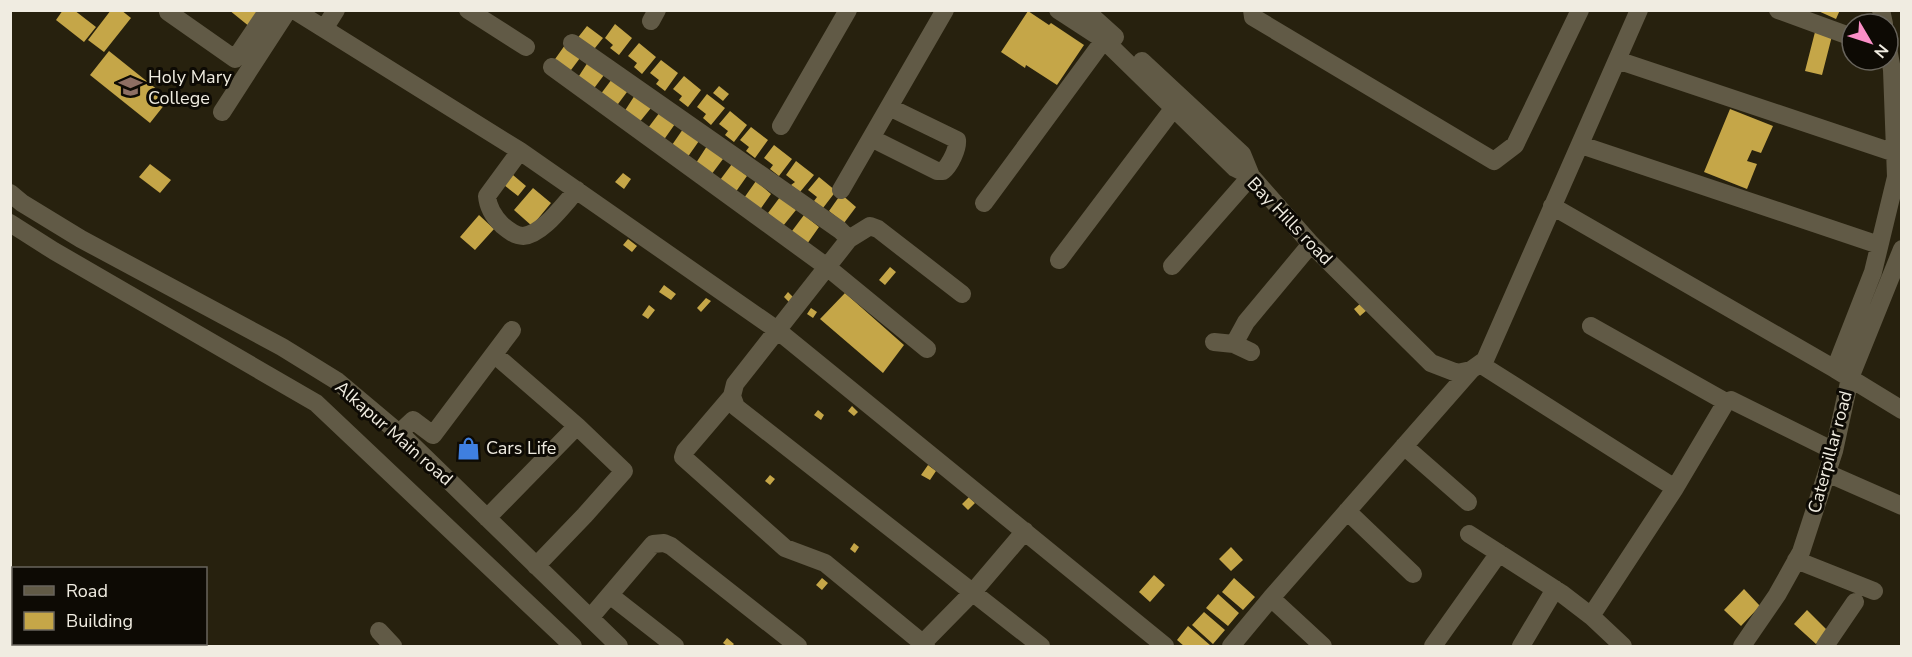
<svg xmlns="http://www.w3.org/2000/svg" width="1912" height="657" viewBox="0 0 1912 657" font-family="'Nunito Sans',sans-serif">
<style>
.building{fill:#c5a648}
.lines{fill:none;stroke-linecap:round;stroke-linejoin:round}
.minor{stroke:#615a46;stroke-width:18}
.labels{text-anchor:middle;stroke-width:6;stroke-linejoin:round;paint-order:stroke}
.poi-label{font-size:18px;fill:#f0ece1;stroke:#0d0a04;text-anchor:start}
.street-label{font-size:18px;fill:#f0ece1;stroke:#0d0a04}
</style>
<rect width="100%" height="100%" fill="#27210e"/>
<!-- building -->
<path class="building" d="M63 10H74L96 27 84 42 56 20Z
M111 10H121L131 18 104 52 88 40Z
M229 10H263L250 27Z
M1816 10H1840L1836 19Z
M1028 11 1049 25 1051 23 1084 45 1057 85 1026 65 1025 68 1001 52Z
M615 24 632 38 619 55 610 48 613 45 605 38Z
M587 26 603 38 591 53 576 40Z
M1815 32 1832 36 1822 75 1805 71Z
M639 43 656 57 642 74 634 67 637 63 628 56Z
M565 45 580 58 568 74 553 62Z
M109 51 169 99 150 123 90 75Z
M661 60 678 73 665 91 656 84 659 80 650 73Z
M588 62 604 75 592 91 577 79Z
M684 76 701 90 688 107 679 100 682 96 673 89Z
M612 79 627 92 615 108 600 95Z
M719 86 729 94 723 101 713 93Z
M707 94 725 108 711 125 703 118 706 114 697 107Z
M635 95 651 108 638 124 624 112Z
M1730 109 1773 126 1761 153 1752 150 1747 161 1757 164 1747 189 1704 172Z
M730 111 747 125 734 142 725 135 728 131 719 124Z
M660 112 675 124 663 141 648 128Z
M751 127 768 140 755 158 746 151 749 147 740 140Z
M683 129 699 141 687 158 672 145Z
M774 145 792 159 779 176 770 169 773 165 764 158Z
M707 146 723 159 711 175 696 163Z
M796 161 814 175 800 192 791 185 795 182 786 175Z
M150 164 171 180 160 193 139 177Z
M732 164 747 176 735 193 720 180Z
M623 173 631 179 624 189 615 182Z
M513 175 526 186 518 196 504 185Z
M819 177 836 191 823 208 814 201 817 197 808 190Z
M756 181 771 194 759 211 744 198Z
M533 188 551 203 532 226 514 210Z
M841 194 856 207 844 223 829 211Z
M780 197 796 210 783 226 768 213Z
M479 215 494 229 475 250 460 237Z
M804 215 819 227 807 244 792 231Z
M628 239 637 246 632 252 623 245Z
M890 267 896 272 885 285 879 280Z
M664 285 676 294 671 300 659 292Z
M788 292 793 297 789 302 784 297Z
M845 293 904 345 883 373 820 319Z
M706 298 711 301 701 312 697 308Z
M1361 303 1367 310 1360 316 1354 309Z
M649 305 655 310 648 319 642 315Z
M811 308 817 312 813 318 807 314Z
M852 406 858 412 854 416 848 411Z
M818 410 824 415 821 420 814 415Z
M928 465 936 471 930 480 921 475Z
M770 475 775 479 770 485 765 481Z
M969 497 975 503 968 510 962 504Z
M854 543 859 547 855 553 850 549Z
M1231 547 1243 560 1231 571 1219 559Z
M1154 575 1165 585 1150 602 1139 592Z
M822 578 828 583 822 590 816 585Z
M1234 578 1255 597 1243 610 1222 592Z
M1744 589 1760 606 1741 626 1724 610Z
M1218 594 1239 613 1228 626 1206 608Z
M1807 610 1828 631 1816 644 1794 624Z
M1204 612 1225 630 1213 644 1192 625Z
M1188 626 1210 645 1208 646H1184L1177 640Z
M727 638 734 644 732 646H727L723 643Z"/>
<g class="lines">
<!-- minor -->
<path class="minor" d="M294 10 520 151 777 330 1165 646
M468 10 526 47
M1058 10 1104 40 1235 168 1251 176 1311 244 1431 363 1457 373 1471 370
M1082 10 1095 19 1115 37
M1252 10 1253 17 1494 161 1515 145 1580 10
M1778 10 1852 37
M1881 10 1884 24
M168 12 235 59 268 10
M651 21 657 10
M324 29 336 10
M572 43 840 230 849 239
M1617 60 1895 153
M1142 61 1242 154 1251 176
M552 67 827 267 927 349
M222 112 288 10
M781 126 848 10
M871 138 937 171H943C950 165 958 149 957 140L889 107
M1581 145 1879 245
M520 151 487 196C488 208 494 217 502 225 508 230 515 236 523 236 542 235 564 204 577 190
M841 190 945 10
M10 193 22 203 81 239 282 347 337 381 406 439 619 646
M984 203 1104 40
M1552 206 1835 369 1902 410
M10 223 54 251 316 403 573 646
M1059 260 1173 109
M1172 266 1251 176
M962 294 878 229 870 226 849 239 735 384 732 396 736 407 1041 646
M1591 326 1726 402 1731 400 1834 451
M1214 342 1234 344 1251 352
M1234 344 1246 322 1311 244
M502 361 577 426
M1480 364 1675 488
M1835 369 1873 272 1896 177 1892 70 1888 48
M732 396 685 451 683 457 785 548 825 563 926 646
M399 433 413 420 433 435 512 330
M1404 446 1468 502
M1827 473 1902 506
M1347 511 1413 574
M487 518 577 426 624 471 585 515 536 566
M1469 534 1561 593 1591 616 1623 646
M1796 560 1874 591
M611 596 675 646
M1271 598 1323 646
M1591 616 1675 488 1726 402
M590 618 653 544 664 543 671 546 798 646
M379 631 393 646
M920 646 973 592 1025 531
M1231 646 1271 598 1471 370 1485 360 1639 10
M1433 646 1499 553
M1521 646 1555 589
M1742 646 1777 595 1801 552 1834 451 1850 378 1902 249
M1825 646 1855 602"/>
</g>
<!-- icons -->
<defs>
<symbol id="university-bare" viewBox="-9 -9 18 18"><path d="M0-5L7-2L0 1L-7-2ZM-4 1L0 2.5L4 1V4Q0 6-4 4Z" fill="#8d6e63" stroke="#0d0a04" stroke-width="2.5" paint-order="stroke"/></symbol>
<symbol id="shop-bare" viewBox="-9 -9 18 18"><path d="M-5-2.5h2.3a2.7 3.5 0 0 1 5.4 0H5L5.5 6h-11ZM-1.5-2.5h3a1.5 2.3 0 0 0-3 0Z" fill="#3f7fe0" stroke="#0d0a04" stroke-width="2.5" paint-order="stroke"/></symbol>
</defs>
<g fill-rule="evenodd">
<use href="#university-bare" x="114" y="70" width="33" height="33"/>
<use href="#shop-bare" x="452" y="432" width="33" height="33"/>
</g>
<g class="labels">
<!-- poi labels -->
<g class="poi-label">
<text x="148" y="83">Holy Mary<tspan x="148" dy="21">College</tspan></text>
<text x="486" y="454">Cars Life</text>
</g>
<!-- street labels -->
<g class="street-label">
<text transform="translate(1290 221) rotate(46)" y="6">Bay Hills road</text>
<text transform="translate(394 433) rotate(41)" y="6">Alkapur Main road</text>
<text transform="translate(1830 452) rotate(-75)" y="6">Caterpillar road</text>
</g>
</g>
<!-- border -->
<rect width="1912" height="657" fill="none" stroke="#f0ece1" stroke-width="24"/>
<!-- legend -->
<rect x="12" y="567" width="195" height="78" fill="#0d0a04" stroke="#68645c" stroke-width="1.5"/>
<rect x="24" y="586" width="30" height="9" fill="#615a46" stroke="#68645c" stroke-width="1.5"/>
<text x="66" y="597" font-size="18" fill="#f0ece1">Road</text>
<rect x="24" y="612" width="30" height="18" fill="#c5a648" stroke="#68645c" stroke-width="1.5"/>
<text x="66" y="627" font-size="18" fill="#f0ece1">Building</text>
<!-- north arrow -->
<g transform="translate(1870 42) rotate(129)"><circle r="28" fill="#0d0a04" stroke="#68645c" stroke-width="1.5"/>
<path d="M0-4.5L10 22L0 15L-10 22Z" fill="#fa8fc7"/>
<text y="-9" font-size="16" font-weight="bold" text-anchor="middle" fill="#f0ece1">N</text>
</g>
</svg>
